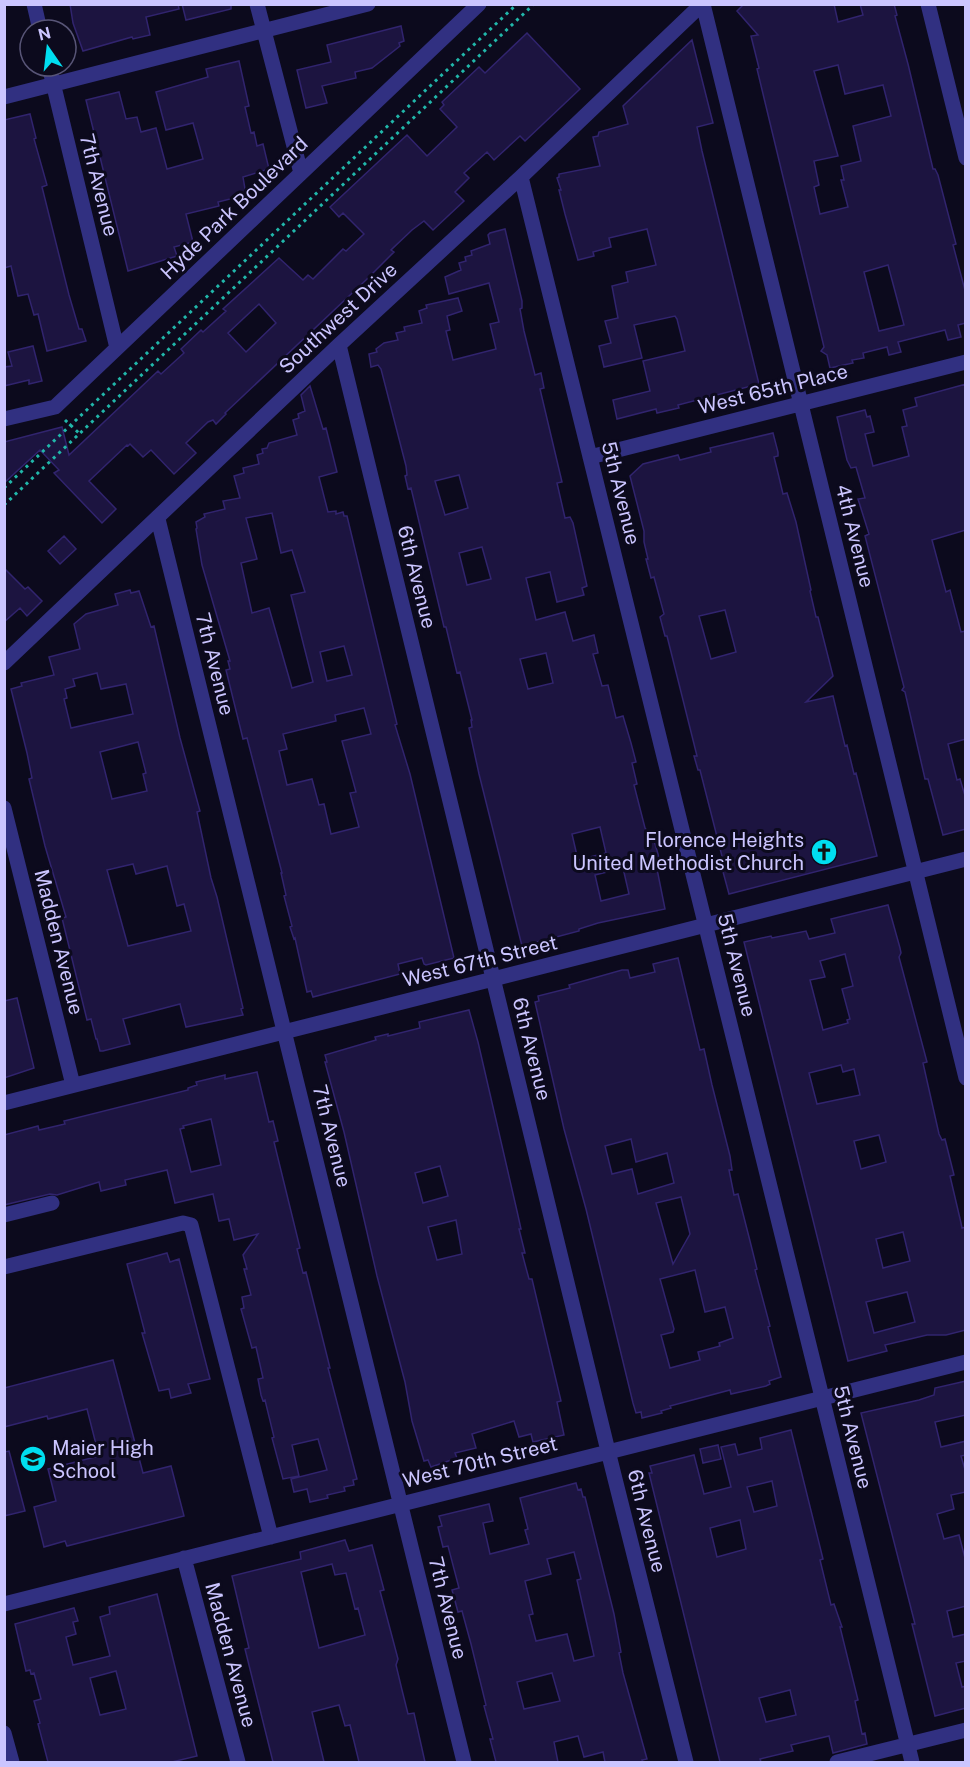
<svg xmlns="http://www.w3.org/2000/svg" width="970" height="1767" viewBox="0 0 970 1767" font-family="'Public Sans',sans-serif">
<style>
.building{fill:#1c1440;stroke:#31246e;stroke-width:1.5;fill-rule:evenodd}
.lines{fill:none;stroke-linecap:round;stroke-linejoin:round}
.path{stroke:#21b7aa;stroke-width:3;stroke-dasharray:3 4.5;stroke-linecap:butt}
.minor{stroke:#313081;stroke-width:15}
.labels{text-anchor:middle;stroke-width:6;stroke-linejoin:round;paint-order:stroke}
.street-label{font-size:20px;fill:#cbc5ff;stroke:#0c0a1d}
.poi-label{font-size:20px;fill:#cbc5ff;stroke:#0c0a1d;text-anchor:end}
</style>
<rect width="100%" height="100%" fill="#0c0a1d"/>
<!-- building -->
<path class="building" d="M70 4H178L179 9 146 17 150 35 133 39 132 37 83 51 73 23Z
M182 4H231V9L186 20Z
M744 4H834L838 22 863 15 860 4H894L897 15 895 16 908 64 933 169H935L938 175 956 244 953 245 966 294V323L958 325 961 337 948 340 945 330 898 342 901 352 889 355 887 347 863 353 864 358 852 360 853 363 830 368 827 355 821 351 824 347 757 69 759 68 751 36 758 35 737 11ZM838 65 845 94 883 85 891 116 853 126 861 161 841 166 844 180H841L848 207 820 214 814 187 819 185 814 161 838 156 814 71ZM888 265 904 325 879 331 864 272Z
M401 26 404 41 399 43 400 46 372 68 355 72 356 78 322 86 327 103 306 108 297 70 331 62 327 45Z
M527 33 580 89 525 141 520 136 494 160 487 152 464 173 469 178 455 192 464 201 433 230 424 221 412 230 391 250 394 252 366 280 225 413 226 414 216 424 213 420 208 422 186 443 196 453 174 474 151 450 143 457 130 444 128 446 127 445 89 481 116 509 102 523 54 473 59 470 40 450 4 483V442L62 427 69 455 158 371 161 374 184 353 181 349 201 330 203 332 226 311 223 309 279 258 303 280 308 275 313 279 343 249 346 251 364 234 343 213 339 217 330 207 407 135 427 156 457 127 440 109 444 105 442 102 479 67 485 73ZM259 304 276 323 246 352 228 333Z
M692 40 713 123 697 127 702 151 759 384 678 405 679 408 657 413 656 409 617 419 613 400 650 391 643 361 685 351 677 319 675 316 634 325 642 358 604 367 599 346 611 343 605 321 618 318 612 286 628 282 626 272 656 265 647 229 609 238 611 247 593 252 594 256 578 260 565 214 559 190H561L557 178 559 177V174L600 166 593 137 598 136 599 132 628 124 623 106Z
M239 61 249 106 245 107 251 133 254 132 257 146 263 144 269 169 243 177 246 195 218 202 219 206 186 214 193 242 174 247 177 256 128 271 86 100 119 92 126 119 137 117 141 132 156 128 167 169 203 159 193 123 166 130 156 92 208 77 206 69Z
M30 114 36 138 34 139 47 185 42 187 69 295 79 329H82L86 341 47 351 38 314 34 315 28 294 18 296 11 266 4 268V120Z
M505 229 522 301V308L520 309 524 331 535 375 541 373 544 388 540 389 562 482 557 483 565 518 570 517 573 523 587 586 582 588 584 595 557 602 550 572 526 578 536 620 565 612 573 641 594 635 598 653 593 654 602 686 608 685 616 718 623 716 631 743 636 762 632 763 637 784 634 785 645 828 647 831 651 830 658 854 661 868 657 869 665 909 598 923 579 929V931L522 946 479 774 469 728 472 727 471 720H472L460 672 457 673 446 627H444L411 488 408 489 405 476 407 475 406 466 381 369 378 365 371 367 369 354 377 352 376 349 384 343 398 340 396 333 405 331 404 327 422 323 419 311 427 308 426 305 458 298 462 311 447 316 450 330 446 331 453 360 496 349 490 324 499 322 489 283 449 294 445 277 461 270 459 263 466 261 465 257 472 255 471 251 490 244 488 235 490 233ZM459 475 468 508 445 515 435 481ZM482 547 491 579 467 585 459 553ZM546 653 553 683 528 689 520 659ZM600 827 606 853 578 860 572 834ZM623 868 629 894 601 901 595 875Z
M33 346 42 381 29 384V380L4 386V367L12 366 8 352Z
M966 384V530L932 540 946 592 950 590 961 632 966 631V739L948 744 957 780 960 779 966 799V829L943 835 928 779H925L905 692 902 690 904 687 865 536 869 534 858 499 865 498 856 467 851 468 847 460 837 417 865 410 867 417 870 416 874 432 865 434 873 466 909 456 902 427 907 426 903 410 917 406 915 398Z
M310 386 323 429 326 428 337 472 319 477 328 512 336 511V514L343 512 344 516H347L397 724 395 725 410 774 454 958 426 965 424 964 422 958 398 964 400 974 313 997 311 991 307 992 295 938 294 939 290 927 292 926 284 896 286 895 281 873H282L247 738 243 739 226 670 230 669 228 661H230L202 565 196 529 197 528 196 522 205 517 204 514 225 509 223 501 240 498 234 476 244 473 243 468 259 464 257 455 263 453 262 449 267 448 269 443 297 435 293 420 299 418 298 414 305 411 301 395ZM272 513 281 553 292 550 305 592 291 595 313 682 292 688 269 608 252 613 241 563 257 559 246 518ZM344 646 352 675 327 681 320 652ZM364 708 371 734 342 741 356 792 350 793 359 827 331 834 324 804 319 805 312 779 287 785 279 751 287 749 283 734 336 721 335 715Z
M773 433 778 452V456L774 457 777 469 783 494 787 493 796 522 811 590 810 591 816 617H818L833 676 806 702 833 696 845 746 847 745 854 774 856 773 877 856 729 894 722 868H725L700 770H698L694 756H697L667 636H665L660 617 664 614 654 577 651 578 646 559H648L644 542V531L630 476 643 464 678 455 680 460 711 452 710 448ZM725 610 736 652 711 659 699 616Z
M64 536 76 549 60 564 48 551Z
M4 568 25 589 28 587 42 601 27 616 20 608 4 622Z
M130 590 131 593 139 591 151 627 154 626 180 738 200 811 197 812 211 878 217 897 243 1008 241 1009 243 1015 186 1027 180 1004 123 1019 130 1044 103 1051H100L97 1039H96L91 1019 87 1020 62 918 66 917 45 846 29 779 32 778 27 753 11 689 22 686 21 683 54 675 49 657 80 649 74 624 86 614 118 605 115 594ZM97 673 101 689 126 684 133 714 71 728 64 699 67 698 65 689 75 686 73 679ZM138 742 146 773 143 774 147 791 112 799 100 752ZM133 864 136 874 167 866 177 906 184 904 191 931 128 946 107 870Z
M888 905 900 948 901 953 899 957 927 1062 923 1063 939 1134 942 1140 945 1139 954 1175 950 1176 961 1223 962 1228 966 1227V1330L946 1335H927L885 1345 887 1351 848 1361 744 942 771 936 772 938 806 931 809 939 835 933 831 919ZM845 954 853 986 842 989 850 1019 847 1020 848 1023 823 1030 810 980 825 977 820 961ZM841 1065 843 1072 854 1069 860 1095 817 1104 809 1073ZM879 1135 886 1162 861 1169 854 1141ZM903 1232 910 1261 883 1268 876 1239ZM907 1292 915 1322 874 1333 866 1302Z
M678 958 700 1050 704 1049 712 1085 730 1156 732 1170H729L734 1195 738 1194 750 1241 757 1269 755 1270 770 1326 768 1327 781 1377 769 1381 770 1384 766 1386 731 1394 730 1390 670 1406 671 1408 661 1411 662 1413 642 1418 641 1412 636 1413 633 1403 586 1209 564 1129 535 1002 539 1001 538 996 570 988 569 985 622 970H628L630 978 655 972 653 964ZM631 1139 636 1162 667 1153 674 1183 638 1194 632 1169 612 1174 605 1146ZM681 1197 690 1234 673 1264 656 1203ZM695 1270 705 1312 725 1307 733 1338 719 1343 720 1346 698 1352 700 1360 670 1368 661 1335 673 1332 674 1329 660 1279Z
M17 998 34 1068 4 1078V1001Z
M469 1010 478 1042 517 1211 521 1229H519L525 1253H522L529 1279H532L561 1401 557 1402 564 1435 533 1442 531 1434 519 1437 514 1421 472 1434 476 1448 455 1453 457 1458 431 1467 428 1460 424 1461 412 1421 405 1382 377 1276 344 1132 325 1062H327L325 1055 376 1040 375 1037 388 1034V1036L420 1028 419 1022ZM440 1166 448 1196 423 1203 415 1173ZM456 1220 462 1254 437 1260 428 1227Z
M257 1072 269 1122 273 1121 278 1141 274 1142 300 1248 297 1249 303 1273 306 1272 330 1368H328L357 1479 353 1480 354 1485 344 1487 345 1491 327 1495 328 1498 310 1502 307 1489 294 1492 291 1479 327 1470 318 1439 292 1445 299 1476 283 1479 272 1438 274 1437 265 1400 263 1401 261 1395 258 1379 263 1378 256 1347 252 1348 241 1309 244 1308 242 1297 251 1295 244 1269H247L243 1255 258 1234 234 1240 229 1219 219 1221 213 1194 175 1203 167 1170 125 1180 126 1185 101 1191 99 1182 57 1195 50 1194 4 1205V1135L38 1126 39 1130 65 1124 64 1121 188 1090V1088L197 1085 196 1082 225 1075V1079ZM211 1119 221 1165 191 1172 180 1129 184 1128 183 1126Z
M167 1253 170 1262 179 1259 210 1379 188 1384 191 1393 171 1398 169 1389 159 1391 142 1333H145L127 1264Z
M113 1360 143 1473 171 1466 184 1516 67 1546 65 1541 44 1547 34 1507 56 1501 48 1469 99 1456 87 1409 48 1419 47 1416 4 1427V1388Z
M966 1381V1415L935 1422 941 1447 966 1441V1455L961 1456 966 1473V1492L951 1495 954 1509 937 1514 944 1539 959 1535 966 1562V1606L947 1611 953 1637 966 1634V1661L956 1663 962 1687 966 1686V1708L935 1716 912 1624H915L861 1413 919 1400 934 1395 935 1388Z
M791 1430 823 1559 820 1560 831 1605 834 1604 842 1627H840L858 1700 855 1701 862 1734 865 1733 867 1744 833 1753 829 1736 791 1745 793 1751 760 1759 761 1762H720L649 1473H652L650 1466 694 1455 704 1494 731 1487 721 1447 735 1444 738 1455 762 1449 760 1438ZM772 1481 777 1506 754 1512 747 1487ZM740 1520 746 1549 717 1557 710 1528ZM790 1690 796 1715 766 1722 759 1698Z
M718 1445 721 1459 703 1463 700 1449Z
M9 1451 25 1511 4 1516V1452Z
M576 1483 578 1490 581 1489 583 1497H585L614 1614 621 1652 619 1653 623 1673 647 1759 642 1760 643 1762H605L603 1752 584 1757 578 1736 554 1742 558 1762H496L490 1739H493L484 1706 486 1705 471 1644 462 1611 458 1612 452 1590 459 1588 448 1546 443 1547 438 1527 442 1526 439 1516 489 1504 493 1521 483 1523 490 1554 529 1544 525 1530 528 1529 520 1498ZM574 1552 581 1579 577 1580 594 1656 574 1661 567 1634 536 1641 529 1615 533 1614 525 1581 551 1574 547 1559ZM552 1673 560 1701 524 1709 517 1682Z
M345 1540 349 1551 372 1545 384 1590 380 1591 398 1659 396 1665 402 1690 408 1714 414 1713 425 1762H359L350 1725 345 1726 339 1705 312 1712 324 1762H273L245 1649 249 1648 232 1576 301 1559 300 1552ZM332 1564 335 1575 346 1573 355 1609 358 1608 365 1635 319 1648 301 1572Z
M157 1594 197 1756 172 1762H48L38 1724 40 1723 34 1701 41 1699 34 1673 31 1674 30 1670 26 1671 15 1624 74 1608 78 1621 73 1622 76 1634 66 1637 73 1665 110 1656 100 1617 110 1614 109 1607ZM116 1671 126 1709 100 1715 90 1678Z"/>
<g class="lines">
<!-- path -->
<path class="path" d="M65 420 80 434
M4 488 517 4
M4 505 534 4"/>
<!-- minor -->
<path class="minor" d="M34 4 40 30
M257 4 301 173
M703 4 966 1078
M928 4 966 158
M49 66 117 348
M4 97 368 4
M521 177 912 1762
M339 345 608 1451 686 1762
M4 419 55 407 479 4
M590 457 966 362
M158 519 464 1762
M4 663 339 345 521 177 702 4
M4 808 73 1085
M4 1103 966 859
M4 1215 52 1203
M4 1267 183 1223 191 1225 271 1537
M184 1558 238 1762
M4 1604 966 1362
M4 1733 12 1762
M837 1762 966 1730"/>
</g>
<!-- icons -->
<defs>
<symbol id="church-disc" viewBox="-11 -11 22 22"><circle r="9.5" fill="#00def0" stroke="#0c0a1d"/><path d="M-1.2-6h2.4v3.5h3.3v2.4h-3.3V6h-2.4V-.1h-3.3v-2.4h3.3Z" fill="#111"/></symbol>
<symbol id="school-disc" viewBox="-11 -11 22 22"><circle r="9.5" fill="#00def0" stroke="#0c0a1d"/><path d="M0-5L7-2L0 1L-7-2ZM-4 1L0 2.5L4 1V4Q0 6-4 4Z" fill="#111"/></symbol>
</defs>
<g fill-rule="evenodd">
<use href="#church-disc" x="809" y="837" width="30" height="30"/>
<use href="#school-disc" x="18" y="1444" width="30" height="30"/>
</g>
<g class="labels">
<!-- street labels -->
<g class="street-label">
<text transform="translate(99 185) rotate(76)" y="7">7th Avenue</text>
<text transform="translate(234 208) rotate(-44)" y="7">Hyde Park Boulevard</text>
<text transform="translate(338 318) rotate(-43)" y="7">Southwest Drive</text>
<text transform="translate(773 389) rotate(-14)" y="7">West 65th Place</text>
<text transform="translate(621 493) rotate(76)" y="7">5th Avenue</text>
<text transform="translate(855 536) rotate(76)" y="7">4th Avenue</text>
<text transform="translate(417 577) rotate(76)" y="7">6th Avenue</text>
<text transform="translate(215 664) rotate(76)" y="7">7th Avenue</text>
<text transform="translate(59 942) rotate(76)" y="7">Madden Avenue</text>
<text transform="translate(480 961) rotate(-14)" y="7">West 67th Street</text>
<text transform="translate(737 965) rotate(76)" y="7">5th Avenue</text>
<text transform="translate(532 1049) rotate(76)" y="7">6th Avenue</text>
<text transform="translate(332 1136) rotate(76)" y="7">7th Avenue</text>
<text transform="translate(853 1437) rotate(76)" y="7">5th Avenue</text>
<text transform="translate(480 1462) rotate(-14)" y="7">West 70th Street</text>
<text transform="translate(647 1521) rotate(76)" y="7">6th Avenue</text>
<text transform="translate(448 1608) rotate(76)" y="7">7th Avenue</text>
<text transform="translate(231 1655) rotate(75)" y="7">Madden Avenue</text>
</g>
<!-- poi labels -->
<g class="poi-label">
<text x="804" y="847">Florence Heights<tspan x="804" dy="23">United Methodist Church</tspan></text>
<text x="52" y="1455" text-anchor="start">Maier High<tspan x="52" dy="23">School</tspan></text>
</g>
</g>
<!-- border -->
<rect width="970" height="1767" fill="none" stroke="#cbc5ff" stroke-width="12"/>
<!-- north arrow -->
<g transform="translate(48 48) rotate(346)"><circle r="28" fill="#0c0a1d" stroke="#585577" stroke-width="1.5"/>
<path d="M0-4.5L10 22L0 15L-10 22Z" fill="#00def0"/>
<text y="-9" font-size="16" font-weight="bold" text-anchor="middle" fill="#cbc5ff">N</text>
</g>
</svg>
